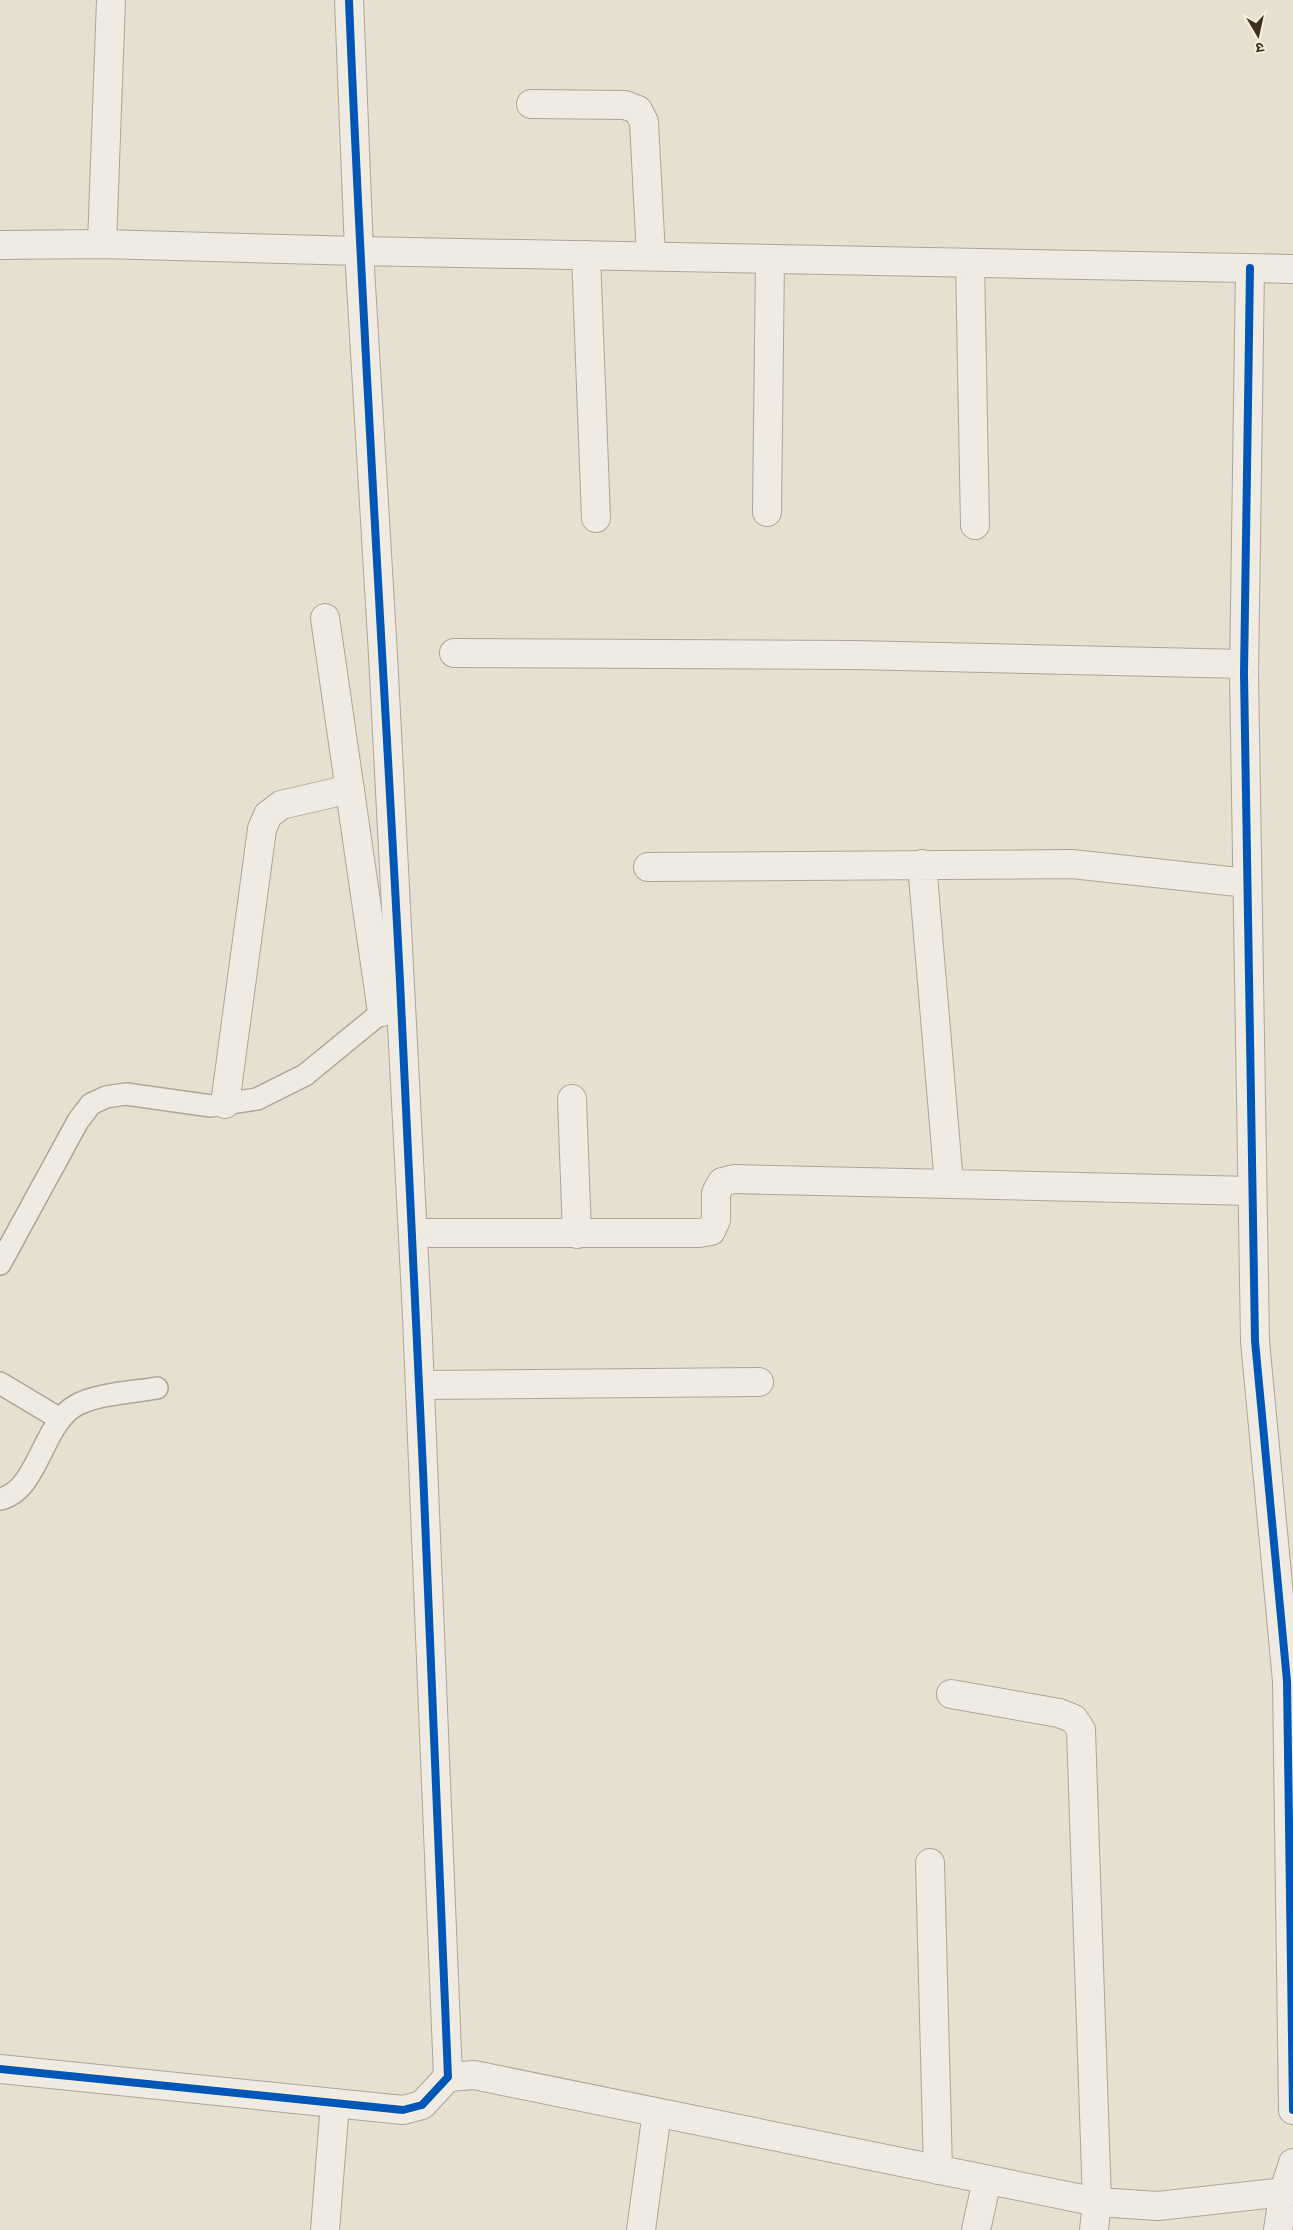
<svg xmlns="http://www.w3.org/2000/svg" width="1293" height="2230" viewBox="0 0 1293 2230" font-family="Spectral,'Noto Sans Devanagari',serif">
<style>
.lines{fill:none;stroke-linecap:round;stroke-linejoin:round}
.service-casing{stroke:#ada599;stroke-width:24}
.minor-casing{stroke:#ada599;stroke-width:30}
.tertiary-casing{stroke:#ada599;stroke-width:30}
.service{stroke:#efebe3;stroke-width:21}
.minor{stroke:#efebe3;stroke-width:28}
.tertiary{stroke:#efebe3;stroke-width:28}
.cycleway-casing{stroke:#f7eed8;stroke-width:11}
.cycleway{stroke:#0057b8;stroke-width:8}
</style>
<rect width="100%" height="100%" fill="#e7e0d1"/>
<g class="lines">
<defs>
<path id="service" d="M0 1264 78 1121 91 1104 106 1097 126 1094 211 1106 257 1099 305 1075 393 1003
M0 1383 60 1419
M0 1499C38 1491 42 1425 75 1406 95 1394 134 1392 157 1388"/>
<path id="minor" d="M349 0 359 251
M531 104 625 105 638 110 644 122 651 256
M102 244 111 0
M586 255 596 518
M970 263 975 525
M1250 268 1244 674 1255 1341 1287 1681 1293 2110
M767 512 770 259
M325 618 382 1012
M454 653 854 655 1244 664
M922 864 949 1184
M648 867 1072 864 1247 883
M572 1099 577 1234
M225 1104 262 829 268 815 281 805 350 789
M413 1233H699L711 1231 716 1220V1193L722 1182 734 1179 1252 1191
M420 1385 759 1382
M951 1694 1059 1713 1074 1719 1081 1730 1097 2202 1094 2230
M930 1863 938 2170
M448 2077 474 2075 1097 2202 1158 2206 1293 2191
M325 2230 335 2103
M641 2230 657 2112
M976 2230 987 2180
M1278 2230 1284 2191 1293 2163"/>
<path id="tertiary" d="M0 245 102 244 359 251 1293 269
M0 2069 403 2110 422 2105 448 2077 417 1316 383 655 359 251"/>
</defs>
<!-- service casing -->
<use href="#service" class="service-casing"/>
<!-- minor casing -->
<use href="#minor" class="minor-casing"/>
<!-- tertiary casing -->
<use href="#tertiary" class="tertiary-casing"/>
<!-- service -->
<use href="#service" class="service"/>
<!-- minor -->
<use href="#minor" class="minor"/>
<!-- tertiary -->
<use href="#tertiary" class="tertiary"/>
<defs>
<path id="cycleway" d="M1250 268 1244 674 1255 1341 1287 1681 1293 2110
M0 2069 403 2110 422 2105 448 2077C433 1712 419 1346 400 981 383 654 362 327 349 0"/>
</defs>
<!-- cycleway casing -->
<use href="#cycleway" class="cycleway-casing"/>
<!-- cycleway -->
<use href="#cycleway" class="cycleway"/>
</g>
<!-- north arrow -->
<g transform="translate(1258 35) rotate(171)" stroke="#f7eed8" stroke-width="4" paint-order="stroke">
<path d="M0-4L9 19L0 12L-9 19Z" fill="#3d2e20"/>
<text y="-8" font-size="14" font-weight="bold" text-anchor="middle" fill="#3d2e20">उ</text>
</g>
</svg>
